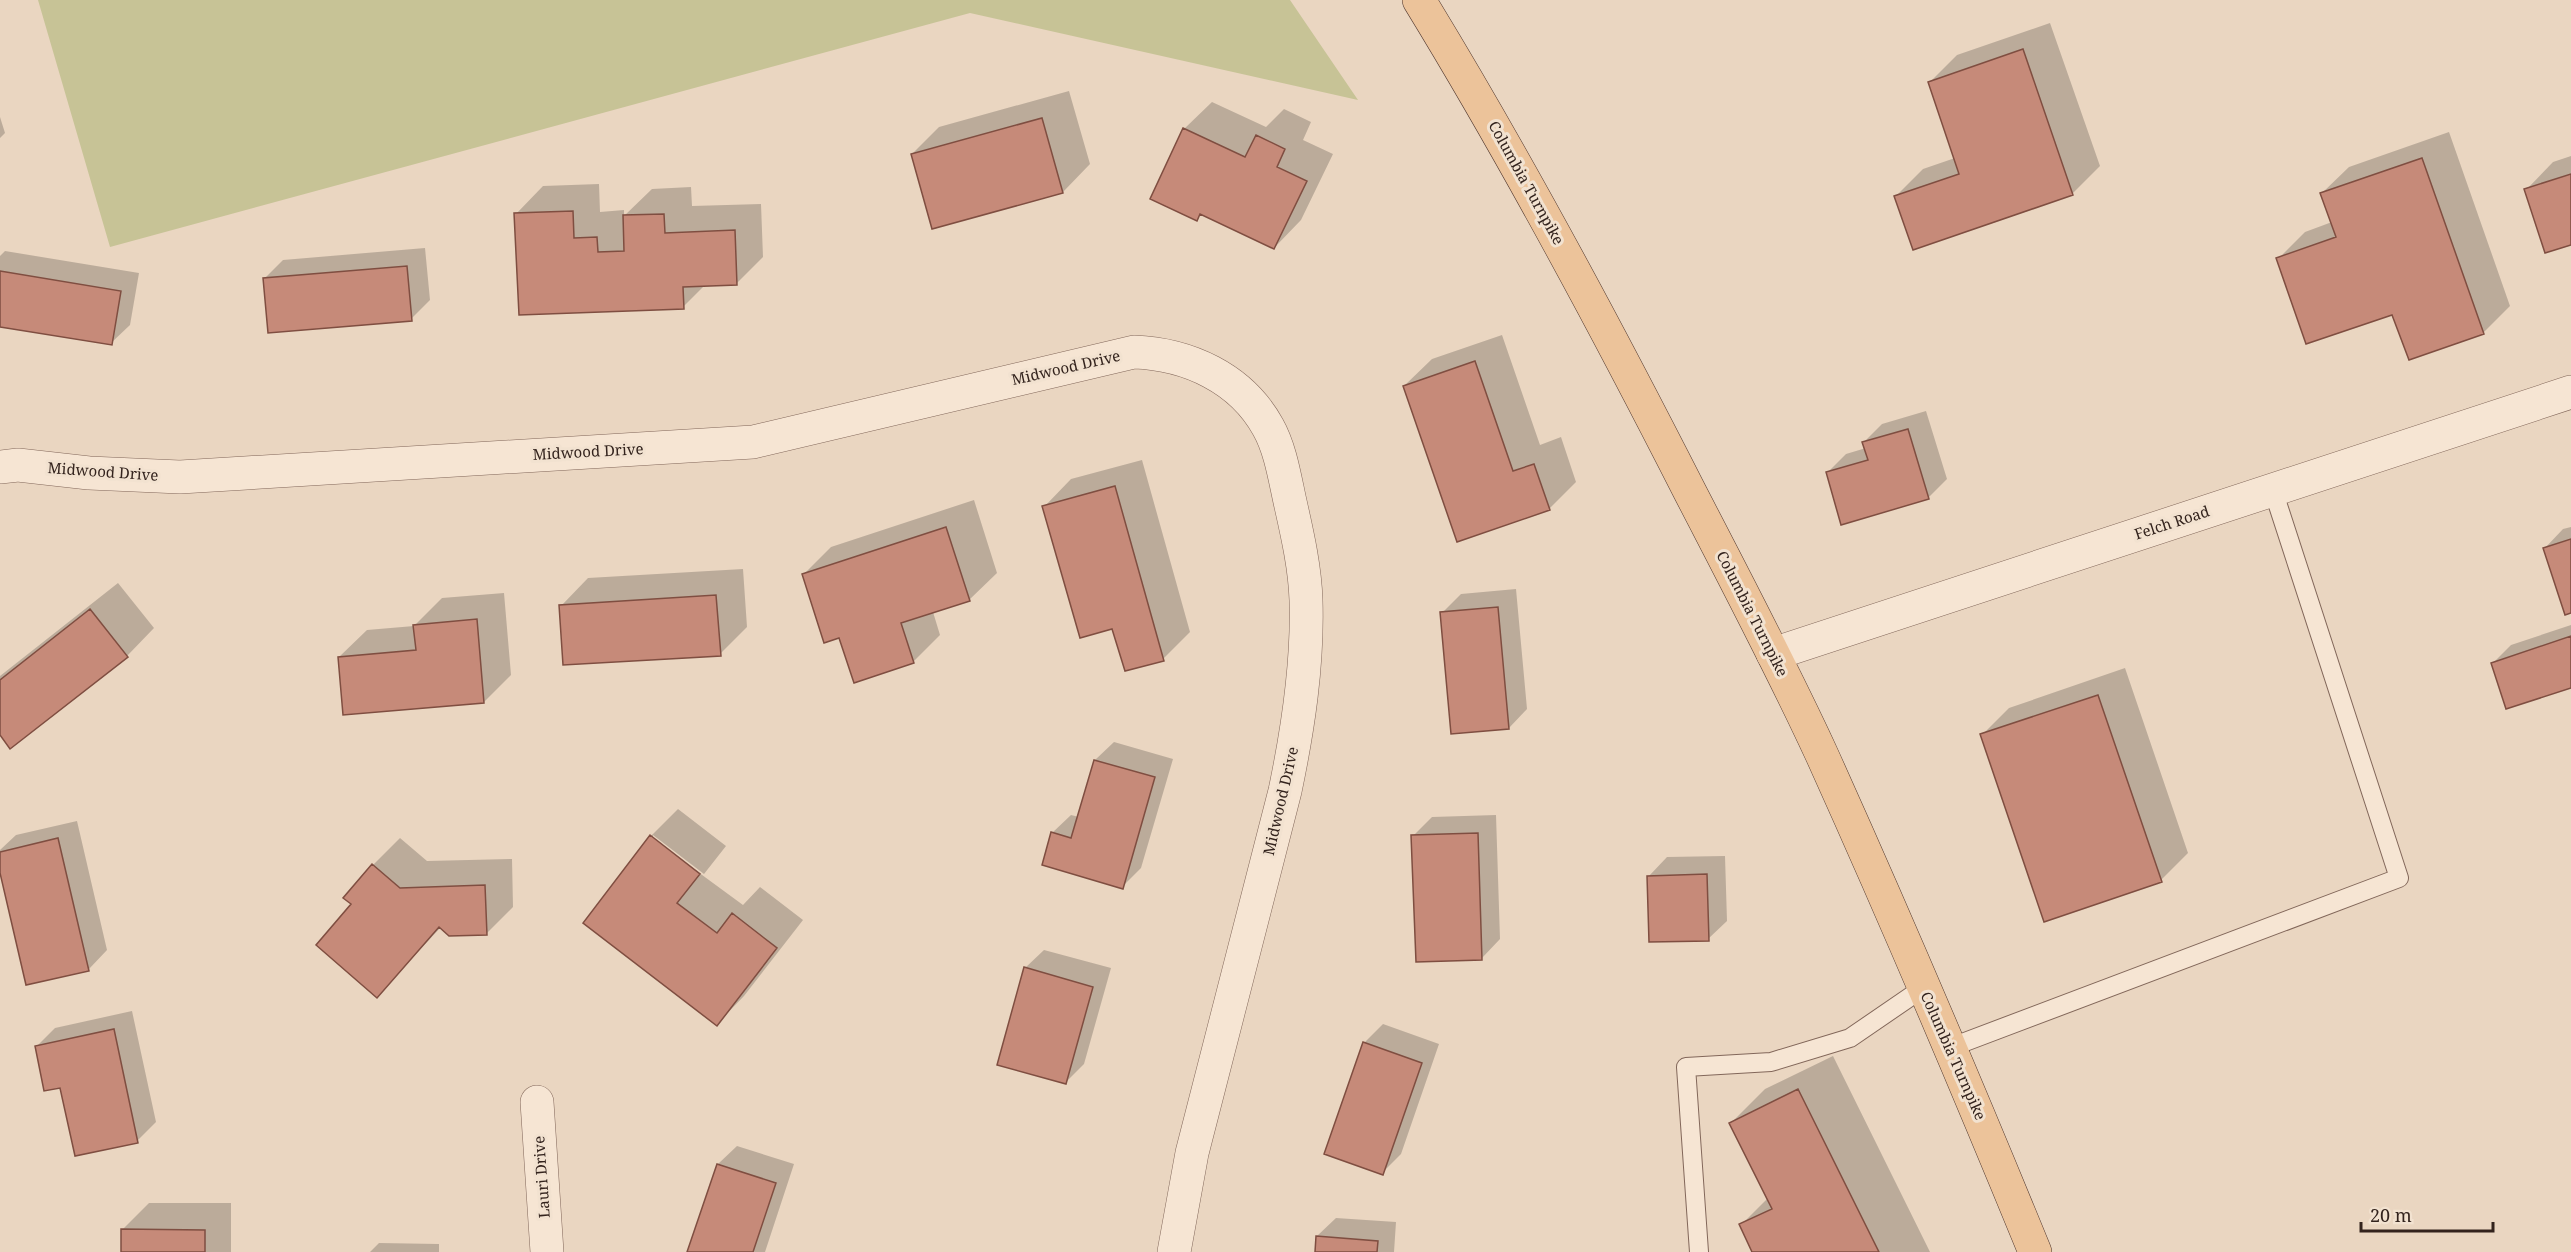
<svg xmlns="http://www.w3.org/2000/svg" width="2571" height="1252" viewBox="0 0 2571 1252" font-family="'Noto Serif',serif">
<style>
.green{fill:#c7c396}
.shadow{fill:#0003}
.building{fill:#c68a79;stroke:#7f4e41;stroke-width:1.5}
.lines{fill:none;stroke-linecap:round;stroke-linejoin:round}
.service-casing{stroke:#82675a;stroke-width:20}
.minor-casing{stroke:#82675a;stroke-width:34}
.primary-casing{stroke:#50372e;stroke-width:34}
.service{stroke:#f6e5d3;stroke-width:18}
.minor{stroke:#f6e5d3;stroke-width:33}
.primary{stroke:#ecc39a;stroke-width:33}
.labels{text-anchor:middle;stroke-width:6;stroke-linejoin:round;paint-order:stroke}
.street-label{font-size:15px;fill:#33231d;stroke:#f2e2d0}
</style>
<rect width="100%" height="100%" fill="#ead6c1"/>
<!-- green -->
<path class="green" d="M38 0H1290L1358 100 970 13 110 247Z"/>
<!-- shadow -->
<path class="shadow" d="M2050 23 2100 166 2072 194 1896 196 1923 169 1955 158 1930 82 1957 55Z
M1069 91 1090 164 1063 192 912 154 939 127Z
M1212 102 1266 127 1284 109 1311 122 1303 140 1333 154 1301 220 1274 248 1202 213 1196 219 1184 129Z
M0 117 5 133 0 138Z
M2449 132 2510 306 2483 333 2393 313 2278 259 2305 232 2332 222 2321 194 2349 167Z
M2571 156V243L2526 190 2553 162Z
M599 184 600 212 624 210V216L652 189 691 187 692 206 761 204 763 257 736 284 705 285 683 307 516 214 543 186Z
M425 248 430 300 411 319 264 279 283 260Z
M5 251 139 273 130 325 111 343 0 325V256Z
M1502 335 1540 445 1561 437 1576 482 1549 509 1404 386 1432 359Z
M1926 411 1947 479 1928 498 1827 473 1846 454 1866 448 1864 442 1882 424Z
M1142 460 1190 632 1163 659 1113 627 1044 507 1071 479Z
M974 500 997 573 969 600 933 612 940 635 913 662 840 636 804 574 831 547Z
M2571 527V611L2545 548 2563 529Z
M743 569 747 627 720 654 561 606 588 578Z
M118 583 154 628 127 656 0 733V676Z
M1516 589 1527 709 1509 728 1442 613 1461 594Z
M504 593 511 675 484 702 339 657 367 630 414 626 442 598Z
M2571 625V686L2492 664 2511 645Z
M2125 668 2188 853 2161 880 1982 735 2009 708Z
M1114 742 1173 759 1141 868 1122 887 1052 833 1071 815 1079 817 1095 760Z
M678 809 726 846 704 874 653 835V839L743 905 760 887 803 920 744 996 717 1024 585 922 651 836Z
M1496 815 1500 939 1482 958 1413 836 1432 817Z
M77 821 107 950 89 969 0 867V850L16 835Z
M400 838 427 861 512 859 513 907 486 934 441 927 377 996 353 904 373 865Z
M1725 856 1727 921 1708 939 1649 876 1667 857Z
M1044 950 1111 968 1084 1064 1066 1082 1025 968Z
M132 1011 156 1122 137 1141 61 1086 36 1047 55 1028Z
M1383 1024 1439 1044 1401 1154 1382 1173 1364 1043Z
M1833 1056 1930 1252H1754L1741 1225 1768 1198 1731 1123 1765 1089Z
M737 1146 794 1164 765 1252H689L718 1164Z
M149 1203H231V1252H122V1230Z
M1336 1218 1396 1222 1394 1252H1316L1317 1236Z
M379 1243 439 1244V1252H370Z"/>
<!-- building -->
<path class="building" d="M2023 49 2073 195 1913 250 1894 196 1959 174 1928 82Z
M1042 118 1063 193 932 229 911 154Z
M1183 128 1245 157 1256 135 1285 149 1277 167 1307 181 1274 249 1200 214 1197 221 1150 199Z
M2422 158 2484 334 2409 360 2392 315 2306 344 2276 258 2336 237 2320 193Z
M2571 174V245L2545 253 2524 189Z
M573 211 574 238 597 237 598 252 624 251 623 215 664 214 665 233 735 230 737 285 683 287 684 309 519 315 514 213Z
M407 266 412 321 268 333 263 278Z
M0 271 121 291 112 345 0 327Z
M1475 361 1513 471 1534 464 1550 510 1457 542 1403 386Z
M1908 429 1929 499 1841 525 1826 472 1868 460 1862 442Z
M1115 486 1164 661 1125 671 1112 629 1080 638 1042 506Z
M946 527 970 601 901 623 914 663 854 683 839 638 824 643 802 574Z
M2571 539V613L2565 615 2543 548Z
M716 595 721 656 563 665 559 605Z
M1498 607 1509 729 1451 734 1440 612Z
M90 609 128 657 10 749 0 735V680Z
M477 619 484 703 343 715 338 657 416 650 413 625Z
M2571 636V688L2506 709 2491 663Z
M2098 695 2162 882 2044 922 1980 734Z
M1094 760 1155 777 1123 889 1042 865 1051 832 1071 838Z
M1478 833 1482 960 1416 962 1411 835Z
M650 835 700 874 677 903 717 933 732 913 777 948 717 1026 583 923Z
M58 838 89 971 26 985 0 873V852Z
M372 864 400 888 485 885 487 935 449 936 439 927 377 998 316 945 351 904 343 898Z
M1707 874 1709 941 1649 942 1647 876Z
M1024 967 1093 987 1066 1084 997 1065Z
M114 1029 138 1143 75 1156 60 1088 44 1091 35 1046Z
M1363 1042 1422 1063 1383 1175 1324 1154Z
M1798 1089 1879 1252H1752L1739 1224 1772 1209 1729 1123Z
M717 1164 776 1183 753 1252H687Z
M121 1229 205 1230V1252H121Z
M1316 1236 1378 1241 1377 1252H1315Z"/>
<g class="lines">
<defs>
<path id="service" d="M1949 1048 2399 878 2273 490
M1699 1252 1686 1067 1771 1062 1850 1038 1923 988"/>
<path id="minor" d="M0 467 18 465 89 473 180 477 753 442 1134 352C1188 354 1241 378 1268 427 1281 450 1285 480 1291 506 1298 537 1305 569 1306 600 1308 665 1298 729 1285 791L1192 1153 1174 1252
M1773 654 2571 392
M537 1102 547 1252"/>
<path id="primary" d="M1419 0C1517 160 1605 325 1690 492 1735 579 1781 666 1822 755 1896 919 1967 1086 2035 1252"/>
</defs>
<!-- service casing -->
<use href="#service" class="service-casing"/>
<!-- minor casing -->
<use href="#minor" class="minor-casing"/>
<!-- primary casing -->
<use href="#primary" class="primary-casing"/>
<!-- service -->
<use href="#service" class="service"/>
<!-- minor -->
<use href="#minor" class="minor"/>
<!-- primary -->
<use href="#primary" class="primary"/>
</g>
<g class="labels">
<!-- street labels -->
<g class="street-label">
<text transform="translate(1526 183) rotate(61)" y="5">Columbia Turnpike</text>
<text transform="translate(1066 368) rotate(-13)" y="5">Midwood Drive</text>
<text transform="translate(588 452) rotate(-3)" y="5">Midwood Drive</text>
<text transform="translate(103 472) rotate(4)" y="5">Midwood Drive</text>
<text transform="translate(2172 523) rotate(-18)" y="5">Felch Road</text>
<text transform="translate(1752 614) rotate(63)" y="5">Columbia Turnpike</text>
<text transform="translate(1281 801) rotate(-77)" y="5">Midwood Drive</text>
<text transform="translate(1953 1056) rotate(66)" y="5">Columbia Turnpike</text>
<text transform="translate(542 1177) rotate(-94)" y="5">Lauri Drive</text>
</g>
</g>
<!-- scale -->
<path d="M2361 1222v9h132v-9" fill="none" stroke="#33231d" stroke-width="3"/>
<text x="2370" y="1222" font-size="18" fill="#33231d" stroke="#f2e2d0" stroke-width="4.5" paint-order="stroke">20 m</text>
</svg>
